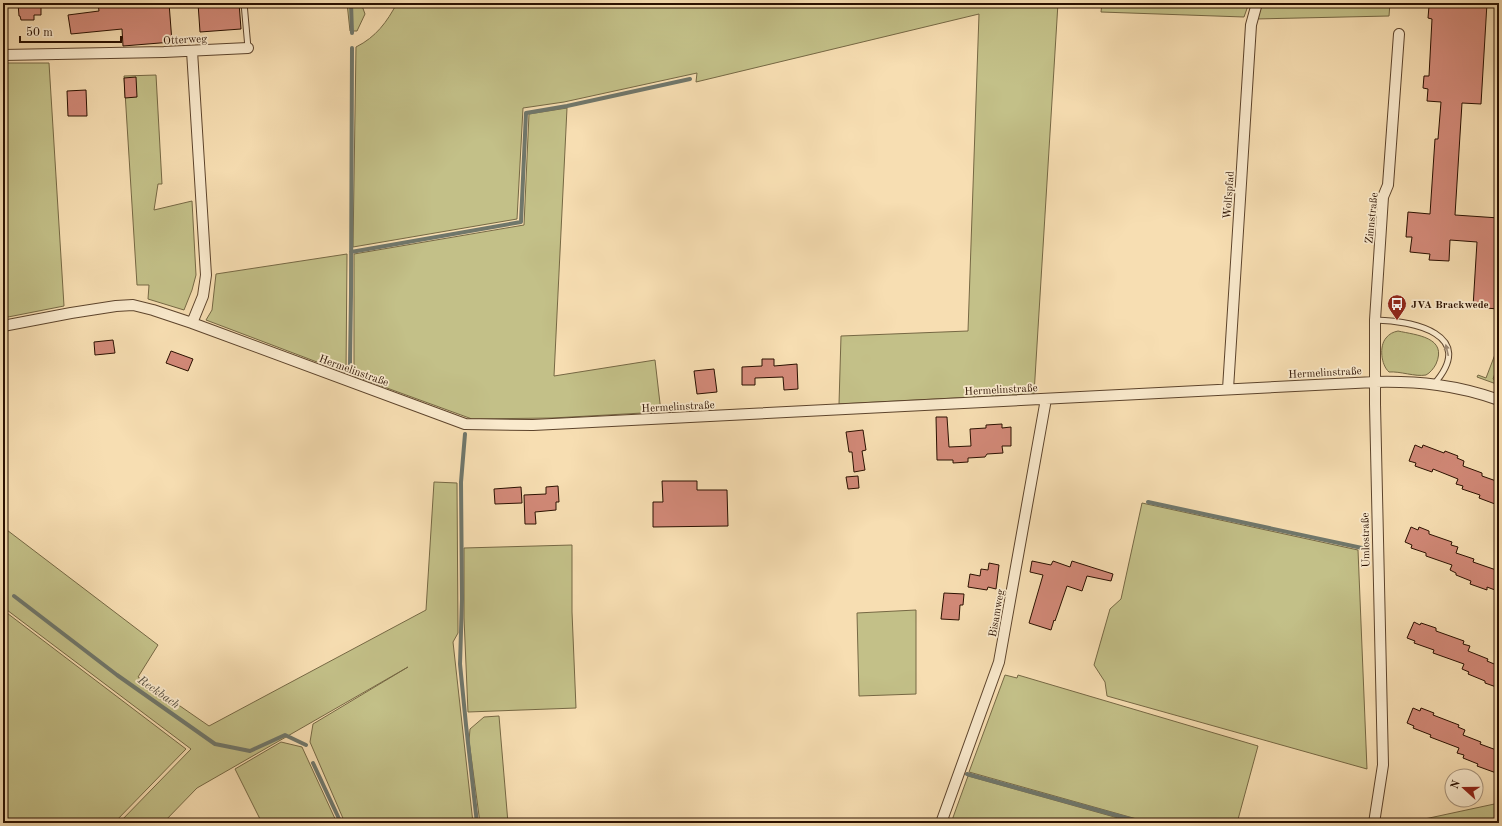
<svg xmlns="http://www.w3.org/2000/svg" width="1502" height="826" viewBox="0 0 1502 826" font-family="'Old Standard TT',serif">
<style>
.green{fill:#c3c088;stroke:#766844}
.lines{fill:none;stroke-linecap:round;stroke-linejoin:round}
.stream{stroke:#70776b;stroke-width:4}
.building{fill:#d28978;stroke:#2a1000}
.lane-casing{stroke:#5d442c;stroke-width:7}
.street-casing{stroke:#5d442c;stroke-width:12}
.lane{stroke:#faeacd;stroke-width:5}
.street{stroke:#faeacd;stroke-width:10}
.oneway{fill:#9c8871}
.labels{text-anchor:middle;stroke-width:3.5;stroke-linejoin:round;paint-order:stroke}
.street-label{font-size:11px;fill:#2a1000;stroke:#faeacd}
.poi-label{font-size:11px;font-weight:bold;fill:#2a1000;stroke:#faeacd;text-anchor:start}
.water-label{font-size:12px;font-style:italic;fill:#534c3e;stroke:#faeacd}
</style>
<rect width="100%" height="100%" fill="#f7deb2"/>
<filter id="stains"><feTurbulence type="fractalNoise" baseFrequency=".005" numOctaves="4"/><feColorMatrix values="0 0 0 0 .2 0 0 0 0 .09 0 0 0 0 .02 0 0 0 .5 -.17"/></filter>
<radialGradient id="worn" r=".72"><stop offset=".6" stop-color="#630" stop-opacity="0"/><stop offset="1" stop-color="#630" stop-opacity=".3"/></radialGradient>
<!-- green -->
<path class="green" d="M347 3H361L365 14 357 31H350Z
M397 3H1058L1034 394 839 404 841 336 968 331 979 14 696 82 697 73 564 102 523 108 517 219 353 247 356 47C376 37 387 22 397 3Z
M1102 3H1249L1244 17 1101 12Z
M1261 3H1390L1389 16 1255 19Z
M3 63H49L64 306 3 318Z
M156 75 162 184H158L154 210 192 201 196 275 192 290 184 310 148 299 149 285H137L124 76Z
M567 108 554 376 655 360 661 412 552 418 472 419 354 376V254L524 225 529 114Z
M347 254 346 373 206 320 212 310 216 274Z
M1398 331C1416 335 1448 337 1436 364 1434 368 1430 373 1426 375 1415 377 1400 371 1389 372 1381 365 1379 346 1386 338 1389 334 1393 332 1398 331Z
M1499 344V362L1493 379 1499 382V385L1477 377 1478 375 1486 378Z
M434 482 457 483 458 633 453 642 473 823H345L310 742 313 724 408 667 197 788 163 823H119L191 749 3 607V527L158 645 138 677 209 726 426 610Z
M1142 503 1358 550 1367 769 1107 696 1105 682 1094 665 1110 609 1121 599Z
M572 545V612L576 708 468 712 464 618V548Z
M3 610 186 749 114 823H3Z
M916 610V694L859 696 857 613Z
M1005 675 1017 678 1018 675 1258 746 1237 823H1151L969 772Z
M499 716 508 823H480L469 741 470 729 484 717Z
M281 742 302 747 337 823H262L235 769Z
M968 776 1136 823H951Z
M1499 803V823H1406Z"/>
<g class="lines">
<!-- stream -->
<path class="stream" d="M351 3 352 33
M351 252 521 222 526 113 567 106 690 79
M350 364 351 294 352 48
M465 434 461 482 462 599 460 664 466 725 477 823
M1148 502 1362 548
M14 596 117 675 215 744 250 751 285 735 306 745
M313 763 341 823
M967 774 1144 823"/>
</g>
<!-- building -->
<path class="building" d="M18 3H41V15H34V20H21L20 16H19Z
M107 3H169L172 42 123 46 122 29 71 34 68 15 99 11 98 4Z
M198 3H239L241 29 200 32Z
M1434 3H1487L1481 104 1462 103 1455 215 1499 218V287L1498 309 1473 307 1477 242 1450 240 1449 261 1429 260 1430 254 1410 252 1412 237H1406L1408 212 1430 214 1435 139H1438L1441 102 1427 101 1428 89 1423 88 1424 76H1429L1432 19 1428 18 1429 6H1433Z
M136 77 137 97 125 98 124 78Z
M86 90 87 116H68L67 91Z
M113 340 115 353 95 355 94 342Z
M171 351 193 359 188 371 166 363Z
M762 359H774V366L797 364 798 389 784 390 783 377 755 378V385H742V367L762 366Z
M714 369 717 392 697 394 694 371Z
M936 417H947L949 447 971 446 970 429 986 428V425L1002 424V428L1011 427V446H1002L1003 453 987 454 985 457 968 458V462L953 463V460H937Z
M863 430 866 450 862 451 865 470 854 472 852 452H849L846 432Z
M1415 445 1422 448 1423 445 1444 453 1445 451 1458 456 1457 458 1464 461 1463 466 1482 473V476L1499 482V502L1496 501 1495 504 1479 498 1480 495 1462 489 1463 486 1456 484 1458 479 1433 469 1432 472 1415 466 1416 463 1409 461Z
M858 476 859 488 848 489 846 477Z
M662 481H697V490H727L728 526 653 527V502H663Z
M558 486 559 502H556V510L535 512 536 524H525L524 495 546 494V487Z
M521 487 522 503 495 504 494 489Z
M1411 527 1418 530 1419 527 1429 531V534L1452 542 1451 545 1458 547 1456 553 1474 559 1473 562 1499 571V578L1495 590 1487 587V590L1470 584 1471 581 1456 575V573L1450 570 1452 565 1426 556V553L1411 548 1412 545 1405 542Z
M1032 561 1051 565 1053 561 1070 567 1072 561 1113 574 1111 581 1087 576 1082 591 1067 586 1055 621 1054 620 1051 630 1029 623 1043 575 1030 572Z
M989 563 999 565 996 589 988 587 987 590 968 587 970 574 980 576 981 569 988 570Z
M944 593 964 594 963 605H960L959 620 941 619Z
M1414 622 1420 625 1421 623 1436 628V631L1464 641 1463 644 1470 646 1468 651 1488 659 1487 661 1499 666V688L1485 683V681L1468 674 1469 672 1462 669 1464 664 1433 653 1434 650 1414 643 1415 641 1407 638Z
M1413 708 1420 711 1421 708 1434 713 1433 715 1459 725 1458 727 1465 730 1463 735 1481 742 1480 744 1499 751V774L1477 766 1478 764 1463 758 1464 755 1457 753 1459 748 1430 737 1431 735 1413 728 1414 726 1407 723Z"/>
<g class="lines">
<defs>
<path id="lane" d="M244 3 248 48
M1375 320C1413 321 1478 334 1434 384"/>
<path id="street" d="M192 51 206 275 203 296 192 323
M3 55 164 52 248 48
M3 326 71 313 116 306 133 305 153 310 192 323 465 424 533 425 1375 382C1419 381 1457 385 1499 400
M1228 389 1251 25 1257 3
M941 823 999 662 1046 399
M1374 823 1383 765 1375 404V320L1383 197 1388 185 1399 34"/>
</defs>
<!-- lane casing -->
<use href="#lane" class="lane-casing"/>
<!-- street casing -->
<use href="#street" class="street-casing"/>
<!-- lane -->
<use href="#lane" class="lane"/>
<!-- street -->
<use href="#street" class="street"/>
</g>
<!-- one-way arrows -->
<defs><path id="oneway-solid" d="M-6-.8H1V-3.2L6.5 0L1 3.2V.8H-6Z"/></defs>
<use class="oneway" href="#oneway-solid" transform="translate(1447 350) rotate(-103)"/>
<!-- icons -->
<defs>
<symbol id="bus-pin" viewBox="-11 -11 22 30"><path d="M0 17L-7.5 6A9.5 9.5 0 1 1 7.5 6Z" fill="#8f2418" stroke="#faeacd"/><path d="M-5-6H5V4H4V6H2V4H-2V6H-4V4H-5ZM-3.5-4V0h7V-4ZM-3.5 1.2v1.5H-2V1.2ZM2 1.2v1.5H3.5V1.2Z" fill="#fff"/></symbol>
</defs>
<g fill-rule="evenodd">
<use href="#bus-pin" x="1386" y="293" width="22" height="30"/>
</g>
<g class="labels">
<!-- street labels -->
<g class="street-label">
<text transform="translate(185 39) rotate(-3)" y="4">Otterweg</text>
<text transform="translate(1228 195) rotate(-86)" y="4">Wolfspfad</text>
<text transform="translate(1371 218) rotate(-84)" y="4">Zinnstraße</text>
<text transform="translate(354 370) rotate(20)" y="4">Hermelinstraße</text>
<text transform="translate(1325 372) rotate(-3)" y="4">Hermelinstraße</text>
<text transform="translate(1001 389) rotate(-3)" y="4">Hermelinstraße</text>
<text transform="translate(678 406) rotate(-3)" y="4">Hermelinstraße</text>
<text transform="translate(1365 540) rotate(-91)" y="4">Umlostraße</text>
<text transform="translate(996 613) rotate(-80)" y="4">Bisamweg</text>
</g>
<!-- poi labels -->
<g class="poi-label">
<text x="1411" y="308">JVA Brackwede</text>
</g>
<!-- water labels -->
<g class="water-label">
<text transform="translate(159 692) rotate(35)" y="4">Reckbach</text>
</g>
</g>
<!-- margin -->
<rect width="1502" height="826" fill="none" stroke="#f7deb2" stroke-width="16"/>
<rect x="4" y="4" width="1494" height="818" fill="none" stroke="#2a1000" stroke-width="2"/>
<rect x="8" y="8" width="1486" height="810" fill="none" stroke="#2a1000"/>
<!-- north arrow -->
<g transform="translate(1464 788) rotate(291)"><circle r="19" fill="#faeacd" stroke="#a7937b"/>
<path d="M0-3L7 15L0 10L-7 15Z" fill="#8f2418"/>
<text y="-6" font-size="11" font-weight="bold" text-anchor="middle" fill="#2a1000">N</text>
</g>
<!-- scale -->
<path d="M20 36v6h101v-6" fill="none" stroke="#2a1000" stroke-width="2"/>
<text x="26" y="36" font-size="12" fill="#2a1000" stroke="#faeacd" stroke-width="3" paint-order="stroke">50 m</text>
<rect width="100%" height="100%" filter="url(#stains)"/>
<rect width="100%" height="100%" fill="url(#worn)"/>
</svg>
